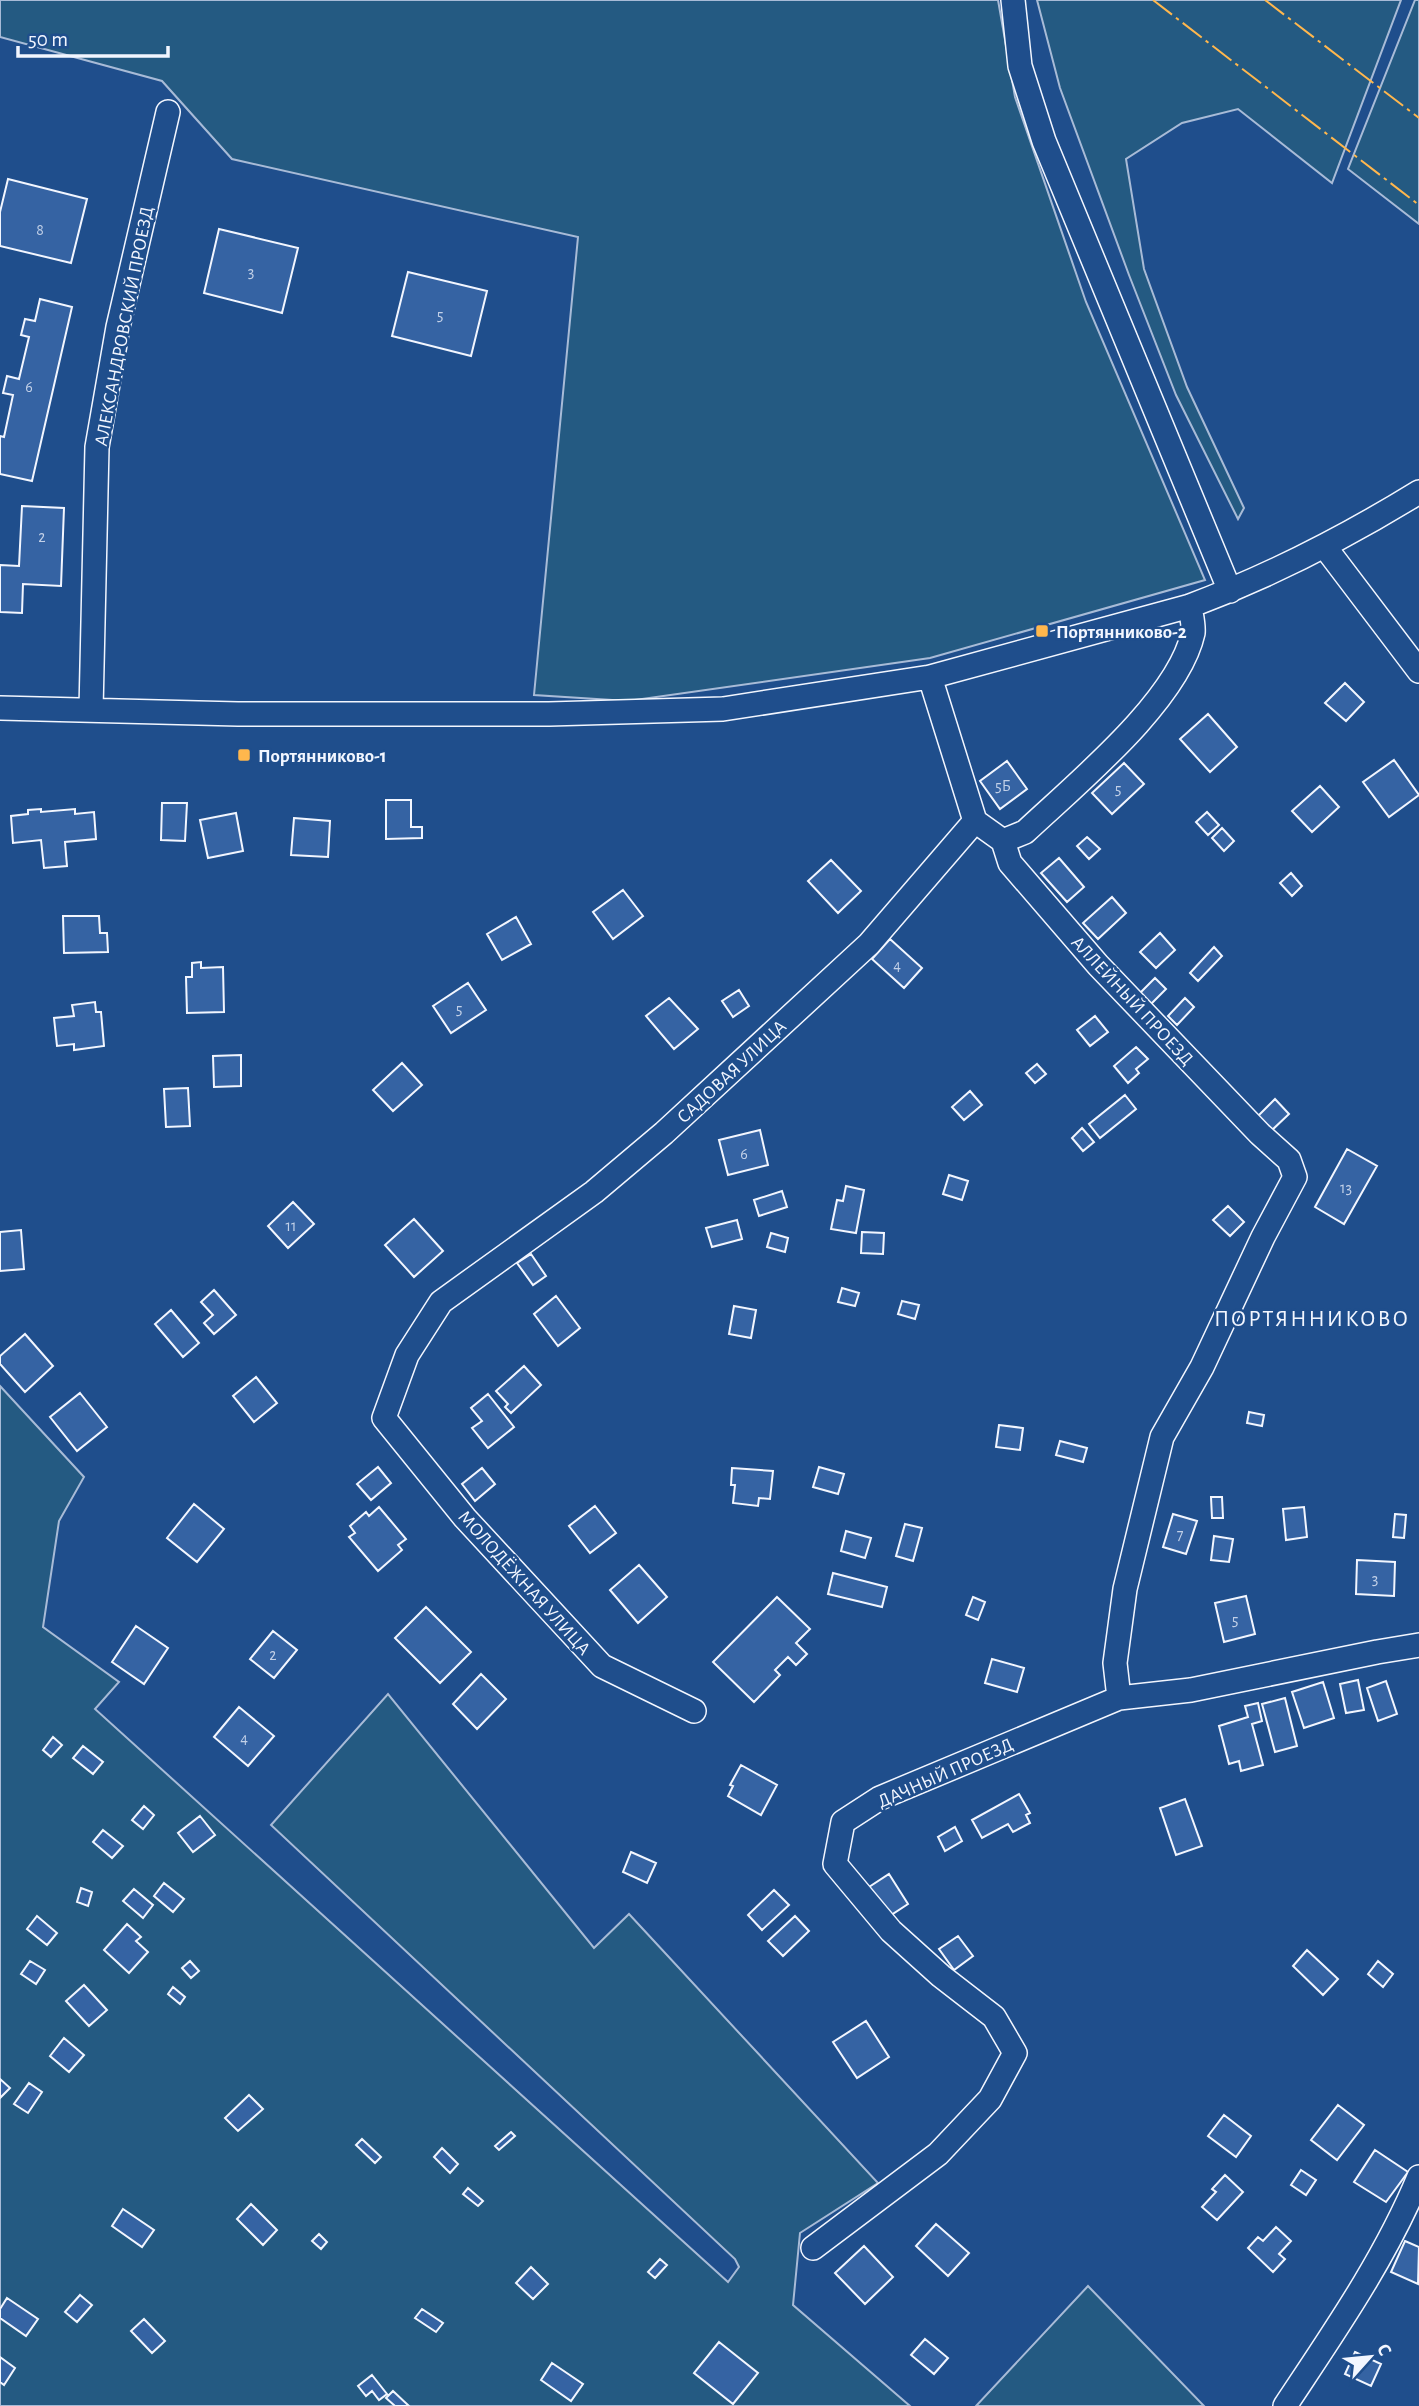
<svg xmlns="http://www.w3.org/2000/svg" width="1419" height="2406" viewBox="0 0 1419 2406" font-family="'Alegreya Sans',sans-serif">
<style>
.green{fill:#245a82;stroke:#a8bbd7;stroke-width:2}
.building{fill:#3563a3;stroke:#f2f6ff;stroke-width:2}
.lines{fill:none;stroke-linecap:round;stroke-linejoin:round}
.minor-casing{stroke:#f2f6ff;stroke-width:26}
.minor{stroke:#1f4e8c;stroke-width:23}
.power{stroke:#ffb74d;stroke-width:2;stroke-dasharray:24 5 3.5 5;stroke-linecap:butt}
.poi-dot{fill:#ffb74d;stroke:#1f4e8c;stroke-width:2.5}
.labels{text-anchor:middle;stroke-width:5;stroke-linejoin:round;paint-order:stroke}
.number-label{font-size:16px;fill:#c3d1e8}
.street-label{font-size:19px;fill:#f2f6ff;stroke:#1f4e8c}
.poi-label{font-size:19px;font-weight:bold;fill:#f2f6ff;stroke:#1f4e8c;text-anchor:start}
.quarter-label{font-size:23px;letter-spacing:2px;fill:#f2f6ff;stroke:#1f4e8c}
</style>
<rect width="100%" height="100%" fill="#1f4e8c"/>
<!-- green -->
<path class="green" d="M0 0H998L1015 97 1086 302 1205 580 930 658 628 701 534 695 578 237 232 159 162 81 0 37Z
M1037 0H1401L1332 183 1238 109 1182 123 1126 159 1144 269 1187 387 1244 508 1238 519 1176 395 1129 275 1060 88Z
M1415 0H1419V224L1348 169Z
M0 1386 84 1477 59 1521 43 1627 119 1682 95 1709 728 2282 739 2267 735 2259 271 1825 388 1694 594 1948 629 1914 878 2183 800 2233 793 2305 910 2406H0Z
M1088 2286 1204 2406H976Z"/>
<!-- building -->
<path class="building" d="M8 179 87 199 71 263 0 246V212Z
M219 229 298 248 282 313 204 293Z
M408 272 487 291 471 356 392 336Z
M40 299 72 307 32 481 0 474V436L4 437 13 395 3 393 7 376 19 379 29 337 21 335 25 319 35 321Z
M22 506 64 508 61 586 23 584 22 613 0 612V565L19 566Z
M1345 683 1364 702 1346 721 1325 703Z
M1208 714 1237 747 1210 772 1180 739Z
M1394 760 1419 795 1389 817 1363 782Z
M1007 761 1027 789 1000 809 980 781Z
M1124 763 1144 784 1112 814 1092 793Z
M1320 786 1339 807 1312 832 1292 811Z
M386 800H411V827H422V838L386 839Z
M162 803H187L185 841 161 840Z
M41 809V812L75 809V814L94 812 96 839 65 842 67 866 44 868 41 840 13 843 11 816 28 814V810Z
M1207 812 1219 825 1208 835 1196 822Z
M236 813 243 851 208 858 200 820Z
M294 818 330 821 328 857 291 855Z
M1222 828 1234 841 1224 851 1212 838Z
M1087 837 1100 849 1089 859 1077 846Z
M1059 858 1084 887 1067 902 1041 873Z
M831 860 861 891 838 913 808 881Z
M1291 873 1302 886 1292 896 1280 883Z
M623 890 643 916 613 939 593 912Z
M1112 897 1126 913 1098 939 1083 923Z
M63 916H99L100 933H107L108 952 64 953Z
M516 917 531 944 502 960 487 934Z
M1160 933 1175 950 1156 968 1140 952Z
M890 939 922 968 904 988 872 959Z
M1214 947 1222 956 1198 981 1190 973Z
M201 962V968L223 967 224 1012 187 1013 186 977H192V963Z
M1155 978 1166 989 1150 1005 1139 994Z
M468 983 486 1010 451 1033 433 1006Z
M739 990 749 1006 733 1017 722 1001Z
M669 998 698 1029 674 1049 646 1016Z
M1185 998 1194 1007 1177 1025 1168 1016Z
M95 1002 96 1012H101L104 1046 74 1050V1044L57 1046 54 1018 74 1016 72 1005Z
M1095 1016 1108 1032 1090 1046 1077 1030Z
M1136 1047 1148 1059 1136 1069 1139 1073 1128 1083 1114 1066Z
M241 1055V1086L214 1087 213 1056Z
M402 1063 422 1085 393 1111 373 1090Z
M1037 1064 1046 1074 1035 1083 1026 1073Z
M188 1088 190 1126 166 1127 164 1089Z
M970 1091 982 1105 964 1120 952 1107Z
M1125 1095 1136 1109 1100 1138 1089 1124Z
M1275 1099 1289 1114 1270 1132 1256 1118Z
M1082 1128 1094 1142 1083 1151 1072 1138Z
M760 1130 768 1165 728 1175 719 1140Z
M1347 1149 1377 1166 1344 1224 1315 1207Z
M949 1175 968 1181 962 1200 943 1194Z
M846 1186 864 1190 856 1233 831 1229 837 1200 843 1201Z
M782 1191 787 1207 759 1216 754 1200Z
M293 1202 314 1224 288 1248 268 1226Z
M1228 1206 1244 1222 1230 1236 1213 1220Z
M414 1219 443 1251 414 1277 385 1245Z
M737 1220 742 1239 712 1247 706 1228Z
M21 1230 24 1269 0 1271V1232Z
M862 1232 884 1233 883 1254 861 1253Z
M771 1233 788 1238 785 1252 767 1247Z
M531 1254 546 1276 533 1285 517 1263Z
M842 1288 859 1293 855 1306 838 1302Z
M214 1290 236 1315 214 1334 204 1323 213 1315 201 1302Z
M556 1296 580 1328 558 1346 534 1314Z
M902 1301 919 1305 915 1319 898 1314Z
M734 1306 756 1310 751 1338 729 1334Z
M171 1310 199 1343 183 1357 155 1324Z
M25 1334 53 1366 25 1392 0 1364V1356Z
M524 1366 541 1385 511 1413 505 1407 508 1404 496 1391Z
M256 1377 277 1403 254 1422 233 1396Z
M80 1393 107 1427 77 1451 50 1417Z
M488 1394 514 1427 488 1448 472 1428 482 1421 471 1408Z
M1249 1412 1264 1415 1262 1426 1247 1423Z
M999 1425 1023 1428 1020 1450 996 1447Z
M1060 1441 1087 1448 1083 1462 1056 1455Z
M378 1467 391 1483 371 1500 357 1484Z
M819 1467 844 1474 838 1494 813 1487Z
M482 1468 495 1484 475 1501 462 1484Z
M732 1468 773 1471 770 1499 759 1498 758 1506 733 1503 735 1485H731Z
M1211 1497H1222L1223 1518H1212Z
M194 1504 224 1529 197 1562 167 1538Z
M595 1506 616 1533 590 1553 569 1526Z
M379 1507 406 1539 398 1545 402 1550 378 1571 349 1537 355 1533 350 1526 366 1512 369 1516Z
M1304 1507 1307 1537 1286 1540 1283 1509Z
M1173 1514 1197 1521 1186 1554 1163 1547Z
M1395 1514 1406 1515 1404 1538 1393 1537Z
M905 1524 922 1528 913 1561 896 1556Z
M846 1531 871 1538 865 1558 841 1551Z
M1214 1536 1233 1539 1229 1562 1211 1560Z
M1357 1560 1395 1562 1394 1596 1356 1594Z
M639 1565 667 1597 638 1623 610 1590Z
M833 1573 887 1587 882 1607 828 1594Z
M1246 1596 1255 1634 1224 1642 1215 1603Z
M777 1597 810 1629 796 1643 807 1654 796 1665 788 1657 775 1670 780 1675 754 1702 713 1662Z
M973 1597 985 1602 978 1620 966 1615Z
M426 1607 471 1652 440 1683 395 1638Z
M136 1626 168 1648 144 1684 112 1662Z
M273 1631 297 1650 274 1678 250 1659Z
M992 1659 1024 1668 1017 1692 985 1683Z
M481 1674 506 1699 477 1729 453 1704Z
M1358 1680 1364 1710 1346 1713 1340 1684Z
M1386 1681 1397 1714 1378 1721 1367 1688Z
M1323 1682 1334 1718 1304 1728 1292 1692Z
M1285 1698 1297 1746 1275 1752 1262 1704Z
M1258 1703 1262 1721 1252 1724 1263 1765 1241 1771 1239 1761 1229 1764 1219 1726 1248 1717 1245 1706Z
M239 1707 274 1736 248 1766 214 1737Z
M53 1737 62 1745 51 1757 43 1750Z
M83 1746 103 1762 93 1774 73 1758Z
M741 1765 777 1785 761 1815 728 1796 733 1786 730 1785Z
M1019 1794 1030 1813 1026 1815 1030 1823 1013 1832 1008 1824 982 1838 972 1820Z
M1185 1799 1202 1846 1176 1855 1160 1808Z
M144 1806 154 1815 143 1829 132 1820Z
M200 1816 215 1835 193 1852 178 1833Z
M955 1827 962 1841 945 1851 938 1837Z
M103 1830 123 1846 112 1858 93 1842Z
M631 1852 656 1863 647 1883 623 1872Z
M889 1874 908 1904 888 1917 869 1887Z
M164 1883 184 1899 173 1912 154 1896Z
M81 1888 92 1892 88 1906 77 1902Z
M134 1889 153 1905 143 1918 123 1901Z
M774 1890 789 1905 762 1930 748 1915Z
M37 1916 57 1933 47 1945 27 1929Z
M795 1916 809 1931 783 1956 768 1941Z
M127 1924 141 1937 136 1941 148 1952 129 1973 104 1950Z
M958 1936 973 1956 954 1970 939 1949Z
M1307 1950 1338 1979 1323 1995 1293 1966Z
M30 1961 45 1970 36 1984 21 1974Z
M190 1961 199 1971 191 1978 182 1968Z
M1378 1961 1393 1974 1383 1987 1368 1974Z
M84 1985 107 2010 89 2026 66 2001Z
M173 1987 185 1997 180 2004 168 1994Z
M866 2021 889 2057 857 2078 833 2042Z
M64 2038 84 2055 69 2072 50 2056Z
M0 2079 10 2088 0 2098Z
M29 2083 42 2092 28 2113 14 2104Z
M249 2095 263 2109 238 2131 225 2118Z
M1338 2105 1364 2125 1337 2160 1311 2140Z
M1224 2115 1251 2136 1236 2157 1208 2136Z
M511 2132 515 2136 499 2150 495 2146Z
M362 2139 381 2157 375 2163 356 2145Z
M442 2148 458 2164 450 2173 434 2157Z
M1375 2150 1408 2172 1386 2202 1354 2182Z
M1301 2170 1316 2180 1306 2195 1291 2185Z
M1225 2175 1243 2192 1217 2220 1202 2207 1216 2192 1212 2189Z
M468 2188 483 2201 478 2206 463 2194Z
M251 2204 277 2230 263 2245 237 2219Z
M123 2209 154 2230 142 2247 112 2226Z
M936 2224 969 2253 948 2276 916 2246Z
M1276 2227 1291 2241 1279 2254 1285 2259 1273 2272 1248 2248 1258 2237 1263 2241Z
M319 2234 327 2242 321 2249 312 2241Z
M1405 2241 1419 2247 1418 2284 1391 2272Z
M864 2246 893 2277 865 2304 835 2273Z
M660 2259 667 2265 655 2278 648 2272Z
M531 2267 548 2284 533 2299 516 2283Z
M80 2295 92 2305 77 2322 65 2312Z
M7 2298 38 2319 26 2336 0 2318V2309Z
M422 2309 443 2323 436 2332 415 2318Z
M144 2319 165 2341 152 2353 131 2331Z
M925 2339 948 2358 934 2374 911 2355Z
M719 2342 758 2373 733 2404 694 2373Z
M1355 2352 1381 2364 1371 2386 1345 2374Z
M0 2357 15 2368 4 2385 0 2382Z
M552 2363 583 2384 571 2401 541 2380Z
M372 2375 387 2394 379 2400 372 2391 366 2396 358 2386Z
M393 2391 409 2406H395L386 2398Z"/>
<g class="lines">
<defs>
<path id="minor" d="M1013 0 1020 66 1044 141 1230 591
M1325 547 1419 671
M0 708 238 714H549L723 709 930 677 1190 606C1270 576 1346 537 1419 492
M91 710 97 447 118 327 168 112
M975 821 1003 841 1010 863 1098 965 1260 1134 1289 1160 1295 1177 1263 1237 1202 1367 1162 1437 1125 1589 1115 1663 1119 1698
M1003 841 1025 832C1076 784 1178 701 1193 633 1194 625 1191 614 1190 606
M694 1711 602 1666 465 1518 384 1418 407 1355 441 1302 594 1192 664 1133 869 944 975 821 930 677
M813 2248 938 2154 990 2099 1015 2053 994 2017 941 1976 891 1931 835 1864 843 1822 880 1798 1119 1698 1191 1690 1377 1652 1419 1645
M1285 2406C1334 2332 1385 2259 1419 2177"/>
</defs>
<!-- minor casing -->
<use href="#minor" class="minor-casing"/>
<!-- minor -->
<use href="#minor" class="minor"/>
<!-- power -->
<path class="power" d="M1153 0 1419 205
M1265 0 1419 118"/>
</g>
<!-- markers -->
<g class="poi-dot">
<rect x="1035" y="624" width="14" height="14" rx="3.5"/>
<rect x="237" y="748" width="14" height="14" rx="3.5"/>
</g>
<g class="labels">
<!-- number labels -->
<g class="number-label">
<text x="40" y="235">8</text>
<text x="251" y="277">3</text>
<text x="440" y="320">5</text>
<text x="29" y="392">6</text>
<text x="42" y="542">2</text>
<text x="1003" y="791">5Б</text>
<text x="1118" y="794">5</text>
<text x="897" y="970">4</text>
<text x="459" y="1014">5</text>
<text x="744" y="1159">6</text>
<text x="1346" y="1193">13</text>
<text x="291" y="1231">11</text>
<text x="1180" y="1540">7</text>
<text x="1375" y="1584">3</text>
<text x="1235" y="1625">5</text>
<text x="273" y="1660">2</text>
<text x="244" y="1743">4</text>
</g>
<!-- street labels -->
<g class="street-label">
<text transform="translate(123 326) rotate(-79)" y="7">АЛЕКСАНДРОВСКИЙ ПРОЕЗД</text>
<text transform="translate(1133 1000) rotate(47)" y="7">АЛЛЕЙНЫЙ ПРОЕЗД</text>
<text transform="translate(731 1071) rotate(-43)" y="7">САДОВАЯ УЛИЦА</text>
<text transform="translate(525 1582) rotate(48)" y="7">МОЛОДЁЖНАЯ УЛИЦА</text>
<text transform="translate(945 1772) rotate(-24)" y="7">ДАЧНЫЙ ПРОЕЗД</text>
</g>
<!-- poi labels -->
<g class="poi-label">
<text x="1056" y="638">Портянниково-2</text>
<text x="258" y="762">Портянниково-1</text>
</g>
<!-- quarter labels -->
<g class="quarter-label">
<text x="1312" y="1326">ПОРТЯННИКОВО</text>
</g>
</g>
<!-- north arrow -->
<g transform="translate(1370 2357) rotate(63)" stroke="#1f4e8c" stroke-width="5" paint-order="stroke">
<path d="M0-5L12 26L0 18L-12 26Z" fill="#f2f6ff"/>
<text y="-10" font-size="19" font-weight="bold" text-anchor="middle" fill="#f2f6ff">С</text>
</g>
<!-- scale -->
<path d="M18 46v10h150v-10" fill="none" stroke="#f2f6ff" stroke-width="3.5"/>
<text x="28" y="46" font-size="21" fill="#f2f6ff" stroke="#1f4e8c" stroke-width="5" paint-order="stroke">50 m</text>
</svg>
